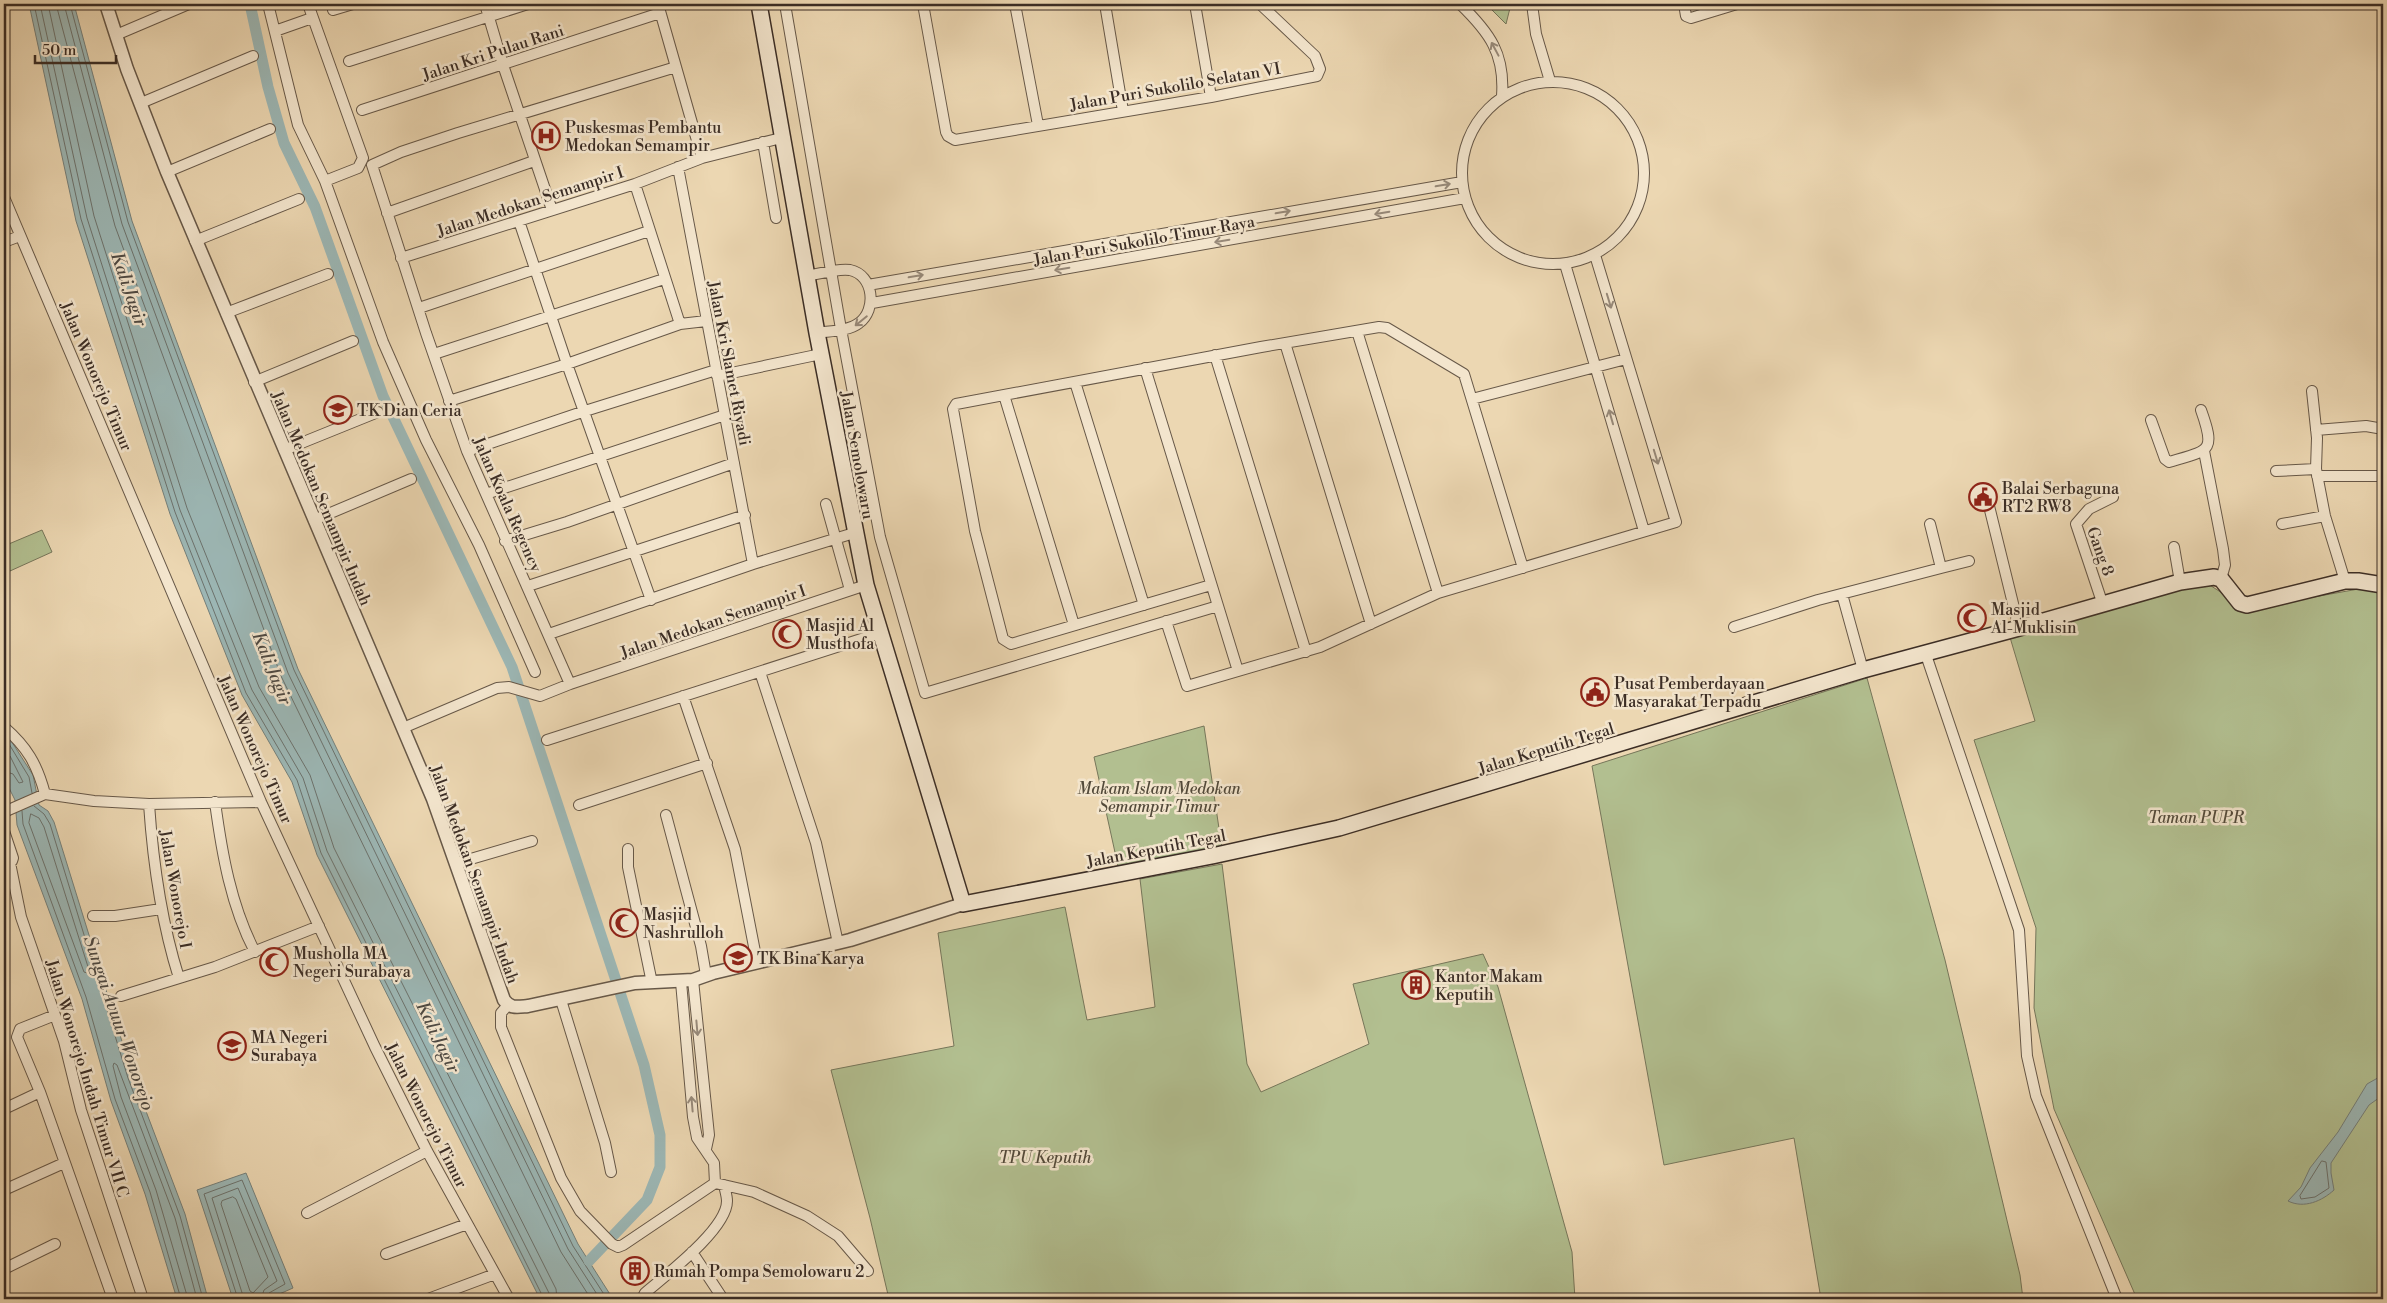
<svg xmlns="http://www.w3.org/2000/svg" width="2387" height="1303" viewBox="0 0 2387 1303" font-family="'Libre Bodoni',serif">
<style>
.green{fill:#b2bf90;stroke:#76765a}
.water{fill:#9cb7b5;stroke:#75807b}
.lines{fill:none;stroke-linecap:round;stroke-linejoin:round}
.shore{stroke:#6c726d;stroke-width:1}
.canal{stroke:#9cb7b5;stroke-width:11}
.minor-casing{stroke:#675848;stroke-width:12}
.tertiary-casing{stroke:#675848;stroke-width:15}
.secondary-casing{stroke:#3b2d25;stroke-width:18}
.minor{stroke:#f3e5cd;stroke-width:10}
.tertiary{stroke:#f3e5cd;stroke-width:12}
.secondary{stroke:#f3e5cd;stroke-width:15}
.oneway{stroke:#978979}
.labels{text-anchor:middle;stroke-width:5;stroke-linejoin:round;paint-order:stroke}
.street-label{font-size:16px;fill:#3b2d25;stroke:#f3e5cd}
.poi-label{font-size:16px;fill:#3b2d25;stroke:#f3e5cd;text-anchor:start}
.park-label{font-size:16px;font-style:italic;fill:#534a3a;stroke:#f3e5cd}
.water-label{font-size:18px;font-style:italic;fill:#4e4942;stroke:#f3e5cd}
</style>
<rect width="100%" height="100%" fill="#ecd7b2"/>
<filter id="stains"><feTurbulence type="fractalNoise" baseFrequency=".004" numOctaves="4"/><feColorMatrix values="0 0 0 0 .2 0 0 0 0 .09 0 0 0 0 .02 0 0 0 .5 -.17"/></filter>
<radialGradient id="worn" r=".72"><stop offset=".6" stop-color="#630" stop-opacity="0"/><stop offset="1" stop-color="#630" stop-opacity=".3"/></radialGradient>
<!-- green -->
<path class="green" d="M1486 4H1511L1506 24Z
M42 530 52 552 10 571 4 556V546Z
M2205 582 2247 609 2364 588 2383 595V1299H2137L2054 1109 2034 1008 2036 928 1974 740 2035 721 2009 634Z
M1867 678 1945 960 2020 1275 2023 1299H1821L1794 1138 1664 1165 1592 766Z
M1204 726 1222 849 1118 866 1094 757Z
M1222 864 1247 1064 1261 1092 1369 1044 1353 984 1483 954 1498 987 1572 1252 1575 1299H889L870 1218 831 1070 954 1046 938 933 1065 907 1087 1020 1155 1007 1140 879Z"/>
<!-- water -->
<path class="water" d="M29 4H74L132 221 298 669 578 1244 613 1299H540L317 855 292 782 242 695 170 514 76 221Z
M8 736 33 775 39 805 48 811 54 822 133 1077 185 1214 208 1299H177L145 1194 111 1101 82 999 17 825 15 800 4 778V741Z
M2383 1075V1095L2369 1105 2331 1163V1173L2334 1190C2322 1201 2304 1209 2288 1201L2301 1187 2310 1168 2338 1132 2367 1084Z
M246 1173 293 1288 268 1299H233L197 1190Z"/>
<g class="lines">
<!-- shore -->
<path class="shore" d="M34 4 81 219 175 512 246 693 297 780 321 853 544 1299
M40 4 87 218 180 510 252 690 303 778 327 851 549 1293 550 1299
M48 4 94 216 187 508 259 687 310 775 334 848 556 1289 557 1299
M56 4 115 226 281 676 561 1252 591 1299
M64 4 122 224 288 673 568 1249 600 1299
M70 4 128 222 294 670 573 1246 607 1299
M4 743 9 744 29 777 32 793
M4 750 10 756 23 782 19 783 13 774 4 771
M34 806 44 814 50 824 128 1078 180 1216 203 1299
M22 811 23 824 86 997 115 1099 150 1192 181 1299
M31 814 39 818 44 827 89 970 87 973 84 972 29 823Z
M2322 1161 2326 1162 2329 1188 2315 1197 2301 1199 2300 1196Z
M233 1197 236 1199 268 1277 253 1293 250 1291 221 1204 222 1201Z
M188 1299 156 1190 121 1097 113 1066 114 1063 117 1065 175 1218 197 1299
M238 1299 204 1194 242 1180 285 1284 269 1293 268 1299
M244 1299 212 1198 238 1188 277 1281 264 1290 261 1299"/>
<!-- canal -->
<path class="canal" d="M250 4 268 87 284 143 315 207 383 396 512 667 644 1065 660 1135V1167L647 1200 589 1261"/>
<defs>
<path id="minor" d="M268 4 298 125 325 181 383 342 426 440 479 545 535 672
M308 4 363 158 358 168 325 181
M485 4 503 65 552 210
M658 4 702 158
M785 4 841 329 880 537 925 693 1218 606
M923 4 946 132 948 136 955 140 1211 97 1317 76 1320 69 1315 56 1260 4
M1015 4 1038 125
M1105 4 1123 111
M1195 4 1211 97
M1460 4C1490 33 1505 54 1502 96
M1532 4 1536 34 1550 81
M1684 4 1686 16 1691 18 1737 4
M333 10 353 4
M275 31 312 18
M116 35 189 4
M349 61 528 4
M1462 173a91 91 0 1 1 182 0a91 91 0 1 1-182 0Z
M141 103 253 56
M362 110 660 13
M763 142 776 218
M678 167 753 564
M167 172 270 129
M635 184 680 324 706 321
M4 197 261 802 375 1047 427 1151 509 1299
M387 213 534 161
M519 221 567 364 651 600
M195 241 299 199
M4 242 20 236
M401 258 635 184 702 158 781 138
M1565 264 1644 531
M807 276C819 274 838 268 850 270 874 275 877 310 859 323 849 331 830 331 817 333
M868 285 1462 182
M872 303 1465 198
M419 308 649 231
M226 313 328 274
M1357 331 1438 593
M1285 343 1371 624
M434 354 664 279
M1215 355 1306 652
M1145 368 1238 671
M717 376 821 354
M254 382 353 341
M1075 382 1144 605
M2312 391 2317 438 2316 469 2325 516 2345 581
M1004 395 1074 625
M1472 399 1626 359
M449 401 567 364 680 324
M2151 420 2165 459 2169 462C2210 450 2216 452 2201 410
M2316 430 2366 426 2383 429
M284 450 378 412
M467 451 585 411 716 370
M2204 451 2223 549 2225 565 2221 579
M2276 471 2316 469
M2317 476H2383
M486 494 725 415
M826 504 850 590
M1989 506 2019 628
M314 520 411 479
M2282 524 2325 516
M505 541 567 522 734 463
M2174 547 2180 582
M1941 568 1969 561
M1211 585 1011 644 1003 639 975 531 953 409 956 404 1261 347 1379 327 1387 328 1464 374 1523 568
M528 586 745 515
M1842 594 1863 670
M2103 605 2076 524 2089 509 2113 497
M1166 621 1187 686 1320 647 1438 593 1676 522 1595 255
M1734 627 1818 600 1941 568 1930 524
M549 634 753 564 854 533
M1925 652 2019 930 2027 1056 2036 1096 2117 1299
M760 672 816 843 838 943
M570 684 467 451 426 333 372 165 401 152 458 133 676 67
M683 696 735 849 757 962
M4 727C27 747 37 764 45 794
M403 728 497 688 509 687 540 696 570 684 866 585
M547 740 880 633
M215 802C222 854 231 906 255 952
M149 804C153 863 161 921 179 978
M579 805 707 763
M4 812 45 794 94 801 149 804 261 802
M666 815 701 946 706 975
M4 831 13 858 12 861 5 866
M628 849V867L652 983
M10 863 21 917 64 1041 81 1110 143 1299
M457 863 532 841
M93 916H115L161 909
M693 980 709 1135 706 1149
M681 982 693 1117 697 1138 714 1163 715 1183
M121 996 215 967 319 926
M561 1000 605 1143 611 1172
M508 1005 501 1013V1027L561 1178 580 1211 612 1244 618 1247 623 1245 715 1183
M55 1015 20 1029 17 1037 40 1092 113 1299
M4 1109 40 1092
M715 1183 754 1192 807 1216 838 1236 868 1271
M4 1190 64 1163
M307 1213 427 1151
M692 1252 723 1299
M386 1254 467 1224
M4 1269 55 1244
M428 1299 495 1274
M642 1299 645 1293C666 1275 727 1229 727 1201 727 1196 725 1190 724 1185"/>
<path id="tertiary" d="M106 4 127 69 167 172 433 799 504 1000C511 1009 517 1007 528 1006L635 983 693 980 713 973 850 940 963 904"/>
<path id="secondary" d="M759 4 817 333 866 585 963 904 1212 856 1339 828 1863 670 2019 628 2180 582 2214 577 2221 579 2240 603 2247 605 2345 581H2358L2383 585"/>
</defs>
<!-- minor casing -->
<use href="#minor" class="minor-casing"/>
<!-- tertiary casing -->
<use href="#tertiary" class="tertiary-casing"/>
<!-- secondary casing -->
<use href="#secondary" class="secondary-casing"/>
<!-- minor -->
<use href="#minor" class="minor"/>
<!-- tertiary -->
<use href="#tertiary" class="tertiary"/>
<!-- secondary -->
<use href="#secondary" class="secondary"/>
</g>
<!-- one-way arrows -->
<defs><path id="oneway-shaft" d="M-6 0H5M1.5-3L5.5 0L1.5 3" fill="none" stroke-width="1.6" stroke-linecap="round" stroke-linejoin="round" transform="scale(1.25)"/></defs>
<g class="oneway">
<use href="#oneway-shaft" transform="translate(1495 49) rotate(-118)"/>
<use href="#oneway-shaft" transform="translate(1443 185) rotate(-10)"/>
<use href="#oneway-shaft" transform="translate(1283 212) rotate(-10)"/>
<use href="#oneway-shaft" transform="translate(1382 213) rotate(170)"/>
<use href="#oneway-shaft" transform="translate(1222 241) rotate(170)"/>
<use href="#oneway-shaft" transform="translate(1062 269) rotate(170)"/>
<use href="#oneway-shaft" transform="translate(916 276) rotate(-10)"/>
<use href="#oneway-shaft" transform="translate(1609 301) rotate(73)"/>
<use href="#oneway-shaft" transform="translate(861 321) rotate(141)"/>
<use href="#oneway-shaft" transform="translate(1611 417) rotate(-106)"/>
<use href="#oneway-shaft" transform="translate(1656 457) rotate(73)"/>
<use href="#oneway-shaft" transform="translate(697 1028) rotate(85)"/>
<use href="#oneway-shaft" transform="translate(692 1104) rotate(-95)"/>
</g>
<!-- icons -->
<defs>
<symbol id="hospital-ring" viewBox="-11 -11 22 22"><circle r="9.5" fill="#f3e5cd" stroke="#8f2418" stroke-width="1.5"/><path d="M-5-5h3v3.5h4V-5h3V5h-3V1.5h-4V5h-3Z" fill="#8f2418"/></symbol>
<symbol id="school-ring" viewBox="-11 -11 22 22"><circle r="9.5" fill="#f3e5cd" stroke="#8f2418" stroke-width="1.5"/><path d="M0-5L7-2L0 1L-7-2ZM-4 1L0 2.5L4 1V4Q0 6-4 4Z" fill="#8f2418"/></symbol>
<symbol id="civic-ring" viewBox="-11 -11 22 22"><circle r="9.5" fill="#f3e5cd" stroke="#8f2418" stroke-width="1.5"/><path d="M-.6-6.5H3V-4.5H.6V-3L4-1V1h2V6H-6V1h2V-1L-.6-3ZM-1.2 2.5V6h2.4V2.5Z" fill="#8f2418"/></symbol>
<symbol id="mosque-ring" viewBox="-11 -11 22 22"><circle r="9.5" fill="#f3e5cd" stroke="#8f2418" stroke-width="1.5"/><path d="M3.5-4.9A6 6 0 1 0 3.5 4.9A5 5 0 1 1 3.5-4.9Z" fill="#8f2418"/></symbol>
<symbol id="building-ring" viewBox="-11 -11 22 22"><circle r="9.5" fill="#f3e5cd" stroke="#8f2418" stroke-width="1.5"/><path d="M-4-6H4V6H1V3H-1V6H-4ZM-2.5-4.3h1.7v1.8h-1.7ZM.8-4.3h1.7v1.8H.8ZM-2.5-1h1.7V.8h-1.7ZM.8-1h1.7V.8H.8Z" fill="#8f2418"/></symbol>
</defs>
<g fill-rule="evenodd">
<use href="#hospital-ring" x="530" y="120" width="32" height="32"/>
<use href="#school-ring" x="322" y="394" width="32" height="32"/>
<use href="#civic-ring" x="1967" y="481" width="32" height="32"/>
<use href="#mosque-ring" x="1956" y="602" width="32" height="32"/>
<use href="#mosque-ring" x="771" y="618" width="32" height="32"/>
<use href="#civic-ring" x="1579" y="676" width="32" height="32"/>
<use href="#mosque-ring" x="608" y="907" width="32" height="32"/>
<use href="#school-ring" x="722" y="942" width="32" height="32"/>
<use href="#mosque-ring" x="258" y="946" width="32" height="32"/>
<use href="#building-ring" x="1400" y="969" width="32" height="32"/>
<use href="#school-ring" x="216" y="1030" width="32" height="32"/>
<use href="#building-ring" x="619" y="1255" width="32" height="32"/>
</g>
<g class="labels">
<!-- street labels -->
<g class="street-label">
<text transform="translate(493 52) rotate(-18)" y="6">Jalan Kri Pulau Rani</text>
<text transform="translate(1175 86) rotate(-10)" y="6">Jalan Puri Sukolilo Selatan VI</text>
<text transform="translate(530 201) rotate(-18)" y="6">Jalan Medokan Semampir I</text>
<text transform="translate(1144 240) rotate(-10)" y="6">Jalan Puri Sukolilo Timur Raya</text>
<text transform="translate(730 363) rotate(79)" y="6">Jalan Kri Slamet Riyadi</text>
<text transform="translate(97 376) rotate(67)" y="6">Jalan Wonorejo Timur</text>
<text transform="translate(858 455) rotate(80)" y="6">Jalan Semolowaru</text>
<text transform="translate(322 498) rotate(67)" y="6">Jalan Medokan Semampir Indah</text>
<text transform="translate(508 504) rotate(66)" y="6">Jalan Koala Regency</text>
<text transform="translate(2101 551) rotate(70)" y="6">Gang 8</text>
<text transform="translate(713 621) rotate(-19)" y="6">Jalan Medokan Semampir I</text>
<text transform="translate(1546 748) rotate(-17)" y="6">Jalan Keputih Tegal</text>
<text transform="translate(256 749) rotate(66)" y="6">Jalan Wonorejo Timur</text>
<text transform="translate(1156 848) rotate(-11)" y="6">Jalan Keputih Tegal</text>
<text transform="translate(475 874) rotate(70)" y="6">Jalan Medokan Semampir Indah</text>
<text transform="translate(176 889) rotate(80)" y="6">Jalan Wonorejo I</text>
<text transform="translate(88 1078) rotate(73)" y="6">Jalan Wonorejo Indah Timur VII C</text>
<text transform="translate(427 1115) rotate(63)" y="6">Jalan Wonorejo Timur</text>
</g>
<!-- poi labels -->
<g class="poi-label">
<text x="565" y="133">Puskesmas Pembantu<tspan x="565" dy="18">Medokan Semampir</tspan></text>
<text x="357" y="416">TK Dian Ceria</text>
<text x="2002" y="494">Balai Serbaguna<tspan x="2002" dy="18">RT2 RW8</tspan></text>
<text x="1991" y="615">Masjid<tspan x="1991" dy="18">Al-Muklisin</tspan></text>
<text x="806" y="631">Masjid Al<tspan x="806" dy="18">Musthofa</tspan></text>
<text x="1614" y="689">Pusat Pemberdayaan<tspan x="1614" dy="18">Masyarakat Terpadu</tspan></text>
<text x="643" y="920">Masjid<tspan x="643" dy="18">Nashrulloh</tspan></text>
<text x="293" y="959">Musholla MA<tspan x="293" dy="18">Negeri Surabaya</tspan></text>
<text x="757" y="964">TK Bina Karya</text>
<text x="1435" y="982">Kantor Makam<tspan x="1435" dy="18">Keputih</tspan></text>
<text x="251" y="1043">MA Negeri<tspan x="251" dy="18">Surabaya</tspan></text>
<text x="654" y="1277">Rumah Pompa Semolowaru 2</text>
</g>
<!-- park labels -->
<g class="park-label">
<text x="1159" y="794">Makam Islam Medokan<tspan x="1159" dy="18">Semampir Timur</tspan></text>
<text x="2196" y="823">Taman PUPR</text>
<text x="1045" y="1163">TPU Keputih</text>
</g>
<!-- water labels -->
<g class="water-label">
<text transform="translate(129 289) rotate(71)" y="6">Kali Jagir</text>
<text transform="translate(272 668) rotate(68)" y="6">Kali Jagir</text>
<text transform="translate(119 1023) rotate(71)" y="6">Sungai Avuur Wonorejo</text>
<text transform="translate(438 1037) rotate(64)" y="6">Kali Jagir</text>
</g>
</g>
<!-- margin -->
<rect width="2387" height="1303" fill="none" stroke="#ecd7b2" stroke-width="20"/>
<rect x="5" y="5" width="2377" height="1293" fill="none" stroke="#3b2d25" stroke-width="2.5"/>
<rect x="10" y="10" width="2367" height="1283" fill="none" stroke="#3b2d25"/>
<!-- scale -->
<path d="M35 55v8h81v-8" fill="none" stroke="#3b2d25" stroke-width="2.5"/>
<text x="42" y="55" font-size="15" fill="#3b2d25" stroke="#f3e5cd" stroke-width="4" paint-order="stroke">50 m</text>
<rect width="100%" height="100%" filter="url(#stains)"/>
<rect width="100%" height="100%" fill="url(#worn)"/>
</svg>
